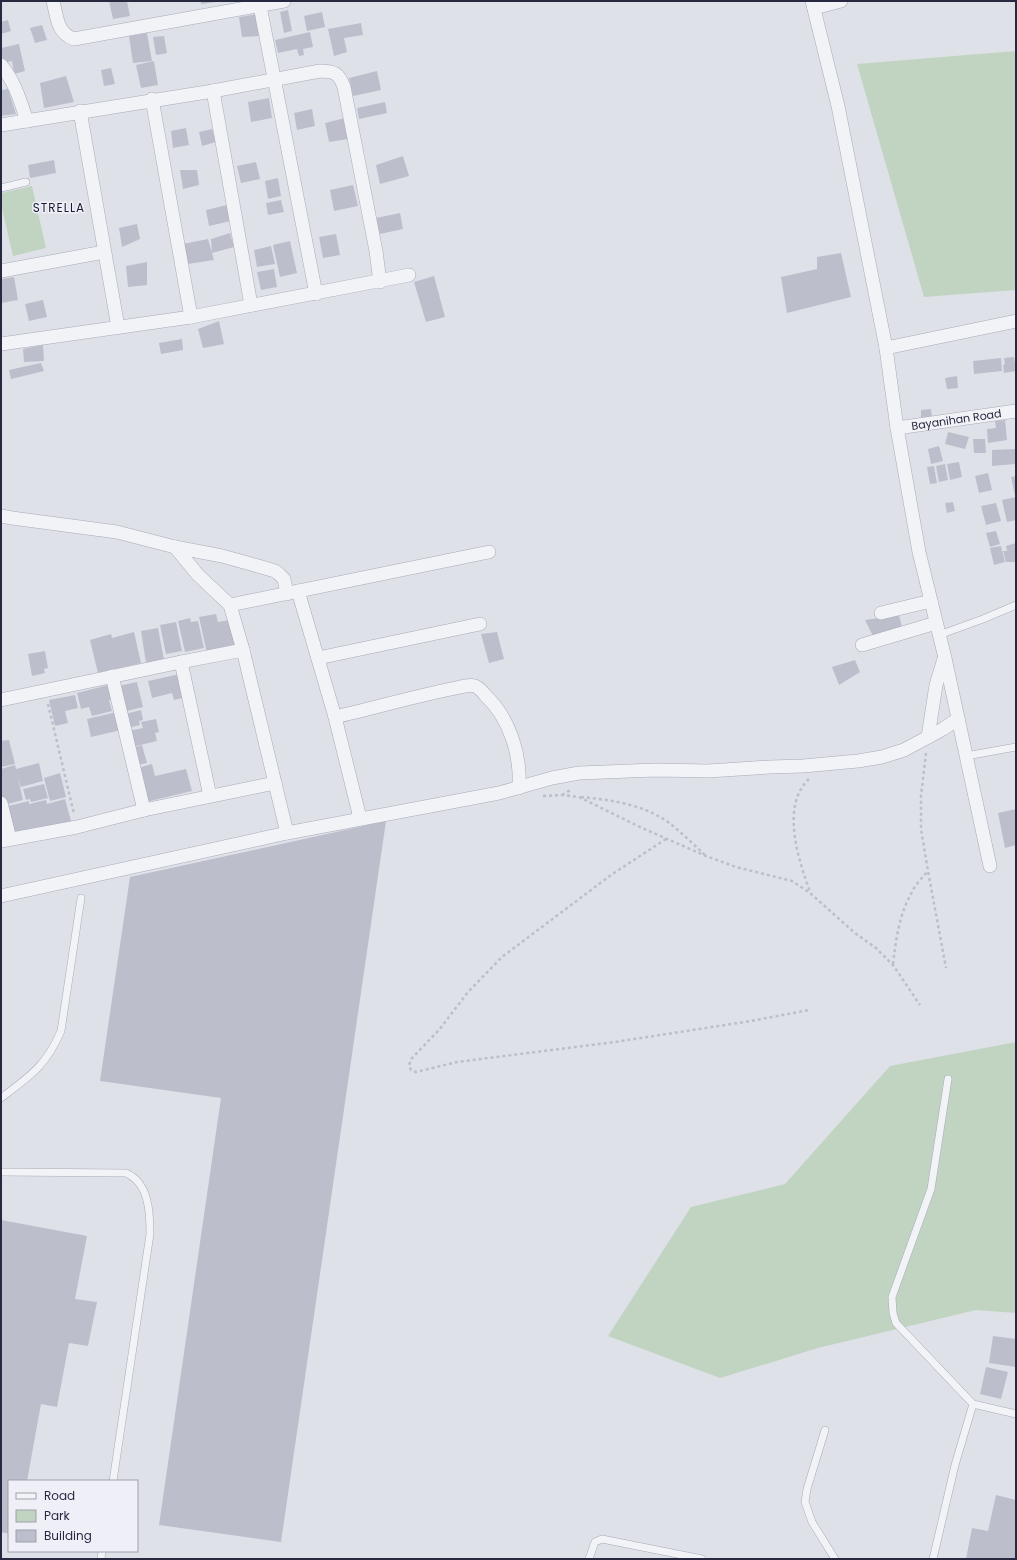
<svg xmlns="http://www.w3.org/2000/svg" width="1017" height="1560" viewBox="0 0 1017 1560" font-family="Poppins,sans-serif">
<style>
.green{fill:#c0d4c1}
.building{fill:#bcbecc}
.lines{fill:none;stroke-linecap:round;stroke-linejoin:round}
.service-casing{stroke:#a8aab7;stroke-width:8}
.minor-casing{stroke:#a8aab7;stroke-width:14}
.path{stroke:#bdbec8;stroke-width:2.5;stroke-dasharray:3 3;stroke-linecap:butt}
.service{stroke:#f2f3f7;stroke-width:7}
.minor{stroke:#f2f3f7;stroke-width:13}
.labels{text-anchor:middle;stroke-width:3;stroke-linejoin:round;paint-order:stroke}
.street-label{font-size:11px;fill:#272941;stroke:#eff0f7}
.neighbourhood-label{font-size:12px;letter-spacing:1px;fill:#1a1b32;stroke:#eff0f7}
</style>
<rect width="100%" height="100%" fill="#dfe1e9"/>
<!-- green -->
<path class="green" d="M1016 51V290L924 297 857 64Z
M32 186 46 248 13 256 1 204V193Z
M1016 1042V1313L976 1310 818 1348 720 1378 608 1336 691 1207 785 1184 890 1066Z"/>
<!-- building -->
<path class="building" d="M109 1H127L130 16 113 19Z
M201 1H217V2L201 4Z
M288 10 292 31 284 33 280 12Z
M322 12 325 27 307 31 304 16Z
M258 14 259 36 242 37 239 17Z
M8 20 11 31 1 34V22Z
M361 23 363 35 344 38 347 52 334 56 328 29Z
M42 25 47 40 35 43 30 28Z
M310 32 313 47 303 49 304 55 299 56 297 49 278 53 275 40Z
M147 33 152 61 133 63 129 36Z
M164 36 167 53 156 55 153 37Z
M19 44 25 71 14 74 12 61 3 63 1 48Z
M154 61 158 85 141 88 136 65Z
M111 68 115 84 104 86 101 70Z
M377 71 381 90 353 96 349 78Z
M66 76 74 102 44 108 40 83Z
M8 89 16 114 1 116V90Z
M269 98 272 118 251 122 248 102Z
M385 102 387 113 359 119 357 108Z
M312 109 315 126 297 130 294 113Z
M345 118 349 139 329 142 325 123Z
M186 128 189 145 173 148 171 131Z
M212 129 216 142 202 146 199 132Z
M403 156 409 176 380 184 376 165Z
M54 160 56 173 30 178 28 165Z
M256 162 260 179 241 183 237 166Z
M180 170H197L199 185 183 189Z
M278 178 281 196 268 199 265 181Z
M353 185 358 206 334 211 330 190Z
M281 200 284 212 268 215 266 203Z
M227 205 231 221 209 226 206 210Z
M400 213 403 229 380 234 376 218Z
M137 224 140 239 122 247 119 228Z
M230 233 234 247 212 253 214 260 188 264 183 244 208 239 212 253 211 239Z
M336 234 340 255 323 258 319 237Z
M290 241 297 273 280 277 273 245Z
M271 246 275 264 257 267 254 250Z
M841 253 851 297 787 313 781 277 817 269V257Z
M147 262V285L128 287 126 266Z
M274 269 277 287 261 290 257 272Z
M434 276 445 317 426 322 414 282Z
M14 277 18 300 1 303V279Z
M43 300 47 317 29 321 25 304Z
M219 321 224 344 203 348 198 329Z
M182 339 183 350 161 354 159 343Z
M43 345 44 361 24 362 23 349Z
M1014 357 1016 371 1004 373 1003 365 1005 364 1004 358Z
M1001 358 1002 371 974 374 973 361Z
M41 363 44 371 11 379 9 370Z
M957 376 958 388 947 389 945 378Z
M931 409 932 417 921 419V410Z
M1005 420 1007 440 988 443 987 429 996 428 995 421Z
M948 432 969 437 965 449 945 444Z
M973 439H985L986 453H974Z
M939 446 943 461 931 464 928 449Z
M1016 449 1015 464 992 466V450Z
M959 462 962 477 950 480 947 464Z
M945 464 948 480 939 482 936 466Z
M934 466 937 483 930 484 927 467Z
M988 473 992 490 979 493 975 476Z
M1016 476V496H1015L1011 477Z
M1016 497V520L1007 522 1002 500Z
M953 502 955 511 947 513 945 503Z
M996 503 1001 521 986 525 981 506Z
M996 531 1000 544 990 547 986 533Z
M1016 543V562H1006L1003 551H1007L1006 546Z
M1001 546 1005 562 994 565 990 548Z
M216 614 218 622 229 620 235 647 207 653 199 617Z
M899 615 903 631 873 636 865 620Z
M190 618 191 622 198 621 204 648 185 652 178 621Z
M176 622 182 651 166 654 160 625Z
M158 628 164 660 146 663 141 631Z
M134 632 141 663 98 673 90 640 111 634 112 638Z
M497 632 504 659 489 663 481 634Z
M45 651 48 668 44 669 45 673 32 676 28 654Z
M855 660 860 672 839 685 832 667Z
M180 674 183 698 174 700 172 693 152 698 148 681Z
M137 682 143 707 123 712 118 686Z
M108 685 112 699 109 700 112 711 92 716 89 707 81 709 77 693Z
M75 695 78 708 65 711 68 723 55 726 49 700Z
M141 710 143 720 139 721 140 725 128 728 125 714Z
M117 712 121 730 91 737 87 719Z
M156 719 159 732 155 733 157 741 132 747 128 731 143 728 141 722Z
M9 740 15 764 1 767V741Z
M142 745 147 763 137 765 132 748Z
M39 763 43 781 21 787 18 778 23 800 4 805 1 793V769L15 765 16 769Z
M152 764 155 776 186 769 192 791 146 802 138 768Z
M60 773 66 797 50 801 44 778Z
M44 784 48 798 31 802 30 799 26 800 23 789Z
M65 799 71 821 11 836 4 807 29 801V804L46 800 47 804Z
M1016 809V845L1005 848 998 813Z
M386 821 281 1542 159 1525 221 1098 100 1081 130 877Z
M1 1220 87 1236 75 1299 97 1302 88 1346 69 1343 57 1407 41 1404 27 1481H9V1534L1 1532Z
M993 1336 1016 1339V1367L989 1363Z
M986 1367 1008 1372 1001 1399 980 1394Z
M996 1495 1016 1500V1559H966L972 1528 988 1531Z"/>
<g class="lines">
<defs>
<path id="service" d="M1 188 26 182
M939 635 983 619 1016 605
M966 756 1016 747
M1 1098C30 1076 46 1066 61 1031L81 898
M1 1172 126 1173C149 1183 150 1212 150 1234L113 1481
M973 1404 1016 1414
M825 1430 807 1489 805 1502 812 1522 835 1559
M101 1559 102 1551
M589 1559 595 1542 602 1539 702 1559
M933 1559 955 1465 973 1404 896 1323 893 1313 892 1297 931 1189 948 1079"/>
<g id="minor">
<path d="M53 1C57 17 57 33 74 39L284 1"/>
<path d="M812 1 838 106 886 348 897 428 919 552 945 658 990 866"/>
<path d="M260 6 316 294"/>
<path d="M814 8 841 1"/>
<path d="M1 65C15 82 20 100 27 121"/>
<path d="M213 91 251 305"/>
<path d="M152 99 191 317"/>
<path d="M80 111 118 327"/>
<path d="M1 125 213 91 320 71C334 71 339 73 344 87L376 251 380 282"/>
<path d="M1 271 104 252"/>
<path d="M1 344 191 317 409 275"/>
<path d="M886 348 1016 321"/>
<path id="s1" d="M897 428 1016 411"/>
<path d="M1 516 12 518 117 532 175 547 222 556 251 564 275 571 279 574 284 579 287 594"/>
<path d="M175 547 198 575 230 605 243 650 287 833"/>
<path d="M298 591 335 717 360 818"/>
<path d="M230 605 489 552"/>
<path d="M881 613 931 601"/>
<path d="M862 645 936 623"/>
<path d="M318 658 480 624"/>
<path d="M181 662 210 796"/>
<path d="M112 676 144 810"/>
<path d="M1 700 181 662 243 650"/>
<path d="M335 717C374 708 412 697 451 689 458 688 468 684 475 686 479 688 483 692 486 696 510 719 521 755 519 788"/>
<path d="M928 737 936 685 944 659"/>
<path d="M1 803 10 839"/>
<path d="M1 841 77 827 144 810 275 783"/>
<path d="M1 896 287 833 499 793 552 778 579 773 656 770 708 771 770 767 803 766 858 761 882 757 904 750 943 729 958 719"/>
</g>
</defs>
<!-- service casing -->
<use href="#service" class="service-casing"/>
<!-- minor casing -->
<use href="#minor" class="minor-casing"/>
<!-- path -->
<path class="path" d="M48 704 74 814
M926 753 921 796V829L928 871 946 968
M809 779C780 806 799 861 810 892
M562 795 572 789
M543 796 562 795 579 797 642 828 706 856 736 867 792 881 810 893 855 933 876 948 893 965 920 1005
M581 797C611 800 642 804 668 822 681 832 693 844 705 855
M666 839 611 875 502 957 468 992 439 1030 412 1058 409 1065 411 1070 416 1072 457 1062 615 1042 751 1021 809 1010
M893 964C896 939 899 915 912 892 915 885 922 878 927 872"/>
<!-- service -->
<use href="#service" class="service"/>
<!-- minor -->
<use href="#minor" class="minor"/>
</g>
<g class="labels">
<!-- street labels -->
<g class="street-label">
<text dy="4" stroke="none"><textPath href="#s1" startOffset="60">Bayanihan Road</textPath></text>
</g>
<!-- neighbourhood labels -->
<g class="neighbourhood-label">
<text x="59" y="212">STRELLA</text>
</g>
</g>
<!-- border -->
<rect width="1017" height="1560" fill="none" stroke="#272941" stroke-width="4"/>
<!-- legend -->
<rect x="8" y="1480" width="130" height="72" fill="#eff0f7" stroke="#9fa0ae"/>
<rect x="16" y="1493" width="20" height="6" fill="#f2f3f7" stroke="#9fa0ae"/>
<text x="44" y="1500" font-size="12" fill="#272941">Road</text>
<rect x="16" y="1510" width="20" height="12" fill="#c0d4c1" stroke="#9fa0ae"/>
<text x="44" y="1520" font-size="12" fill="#272941">Park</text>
<rect x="16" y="1530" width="20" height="12" fill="#bcbecc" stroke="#9fa0ae"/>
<text x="44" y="1540" font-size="12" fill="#272941">Building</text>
</svg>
